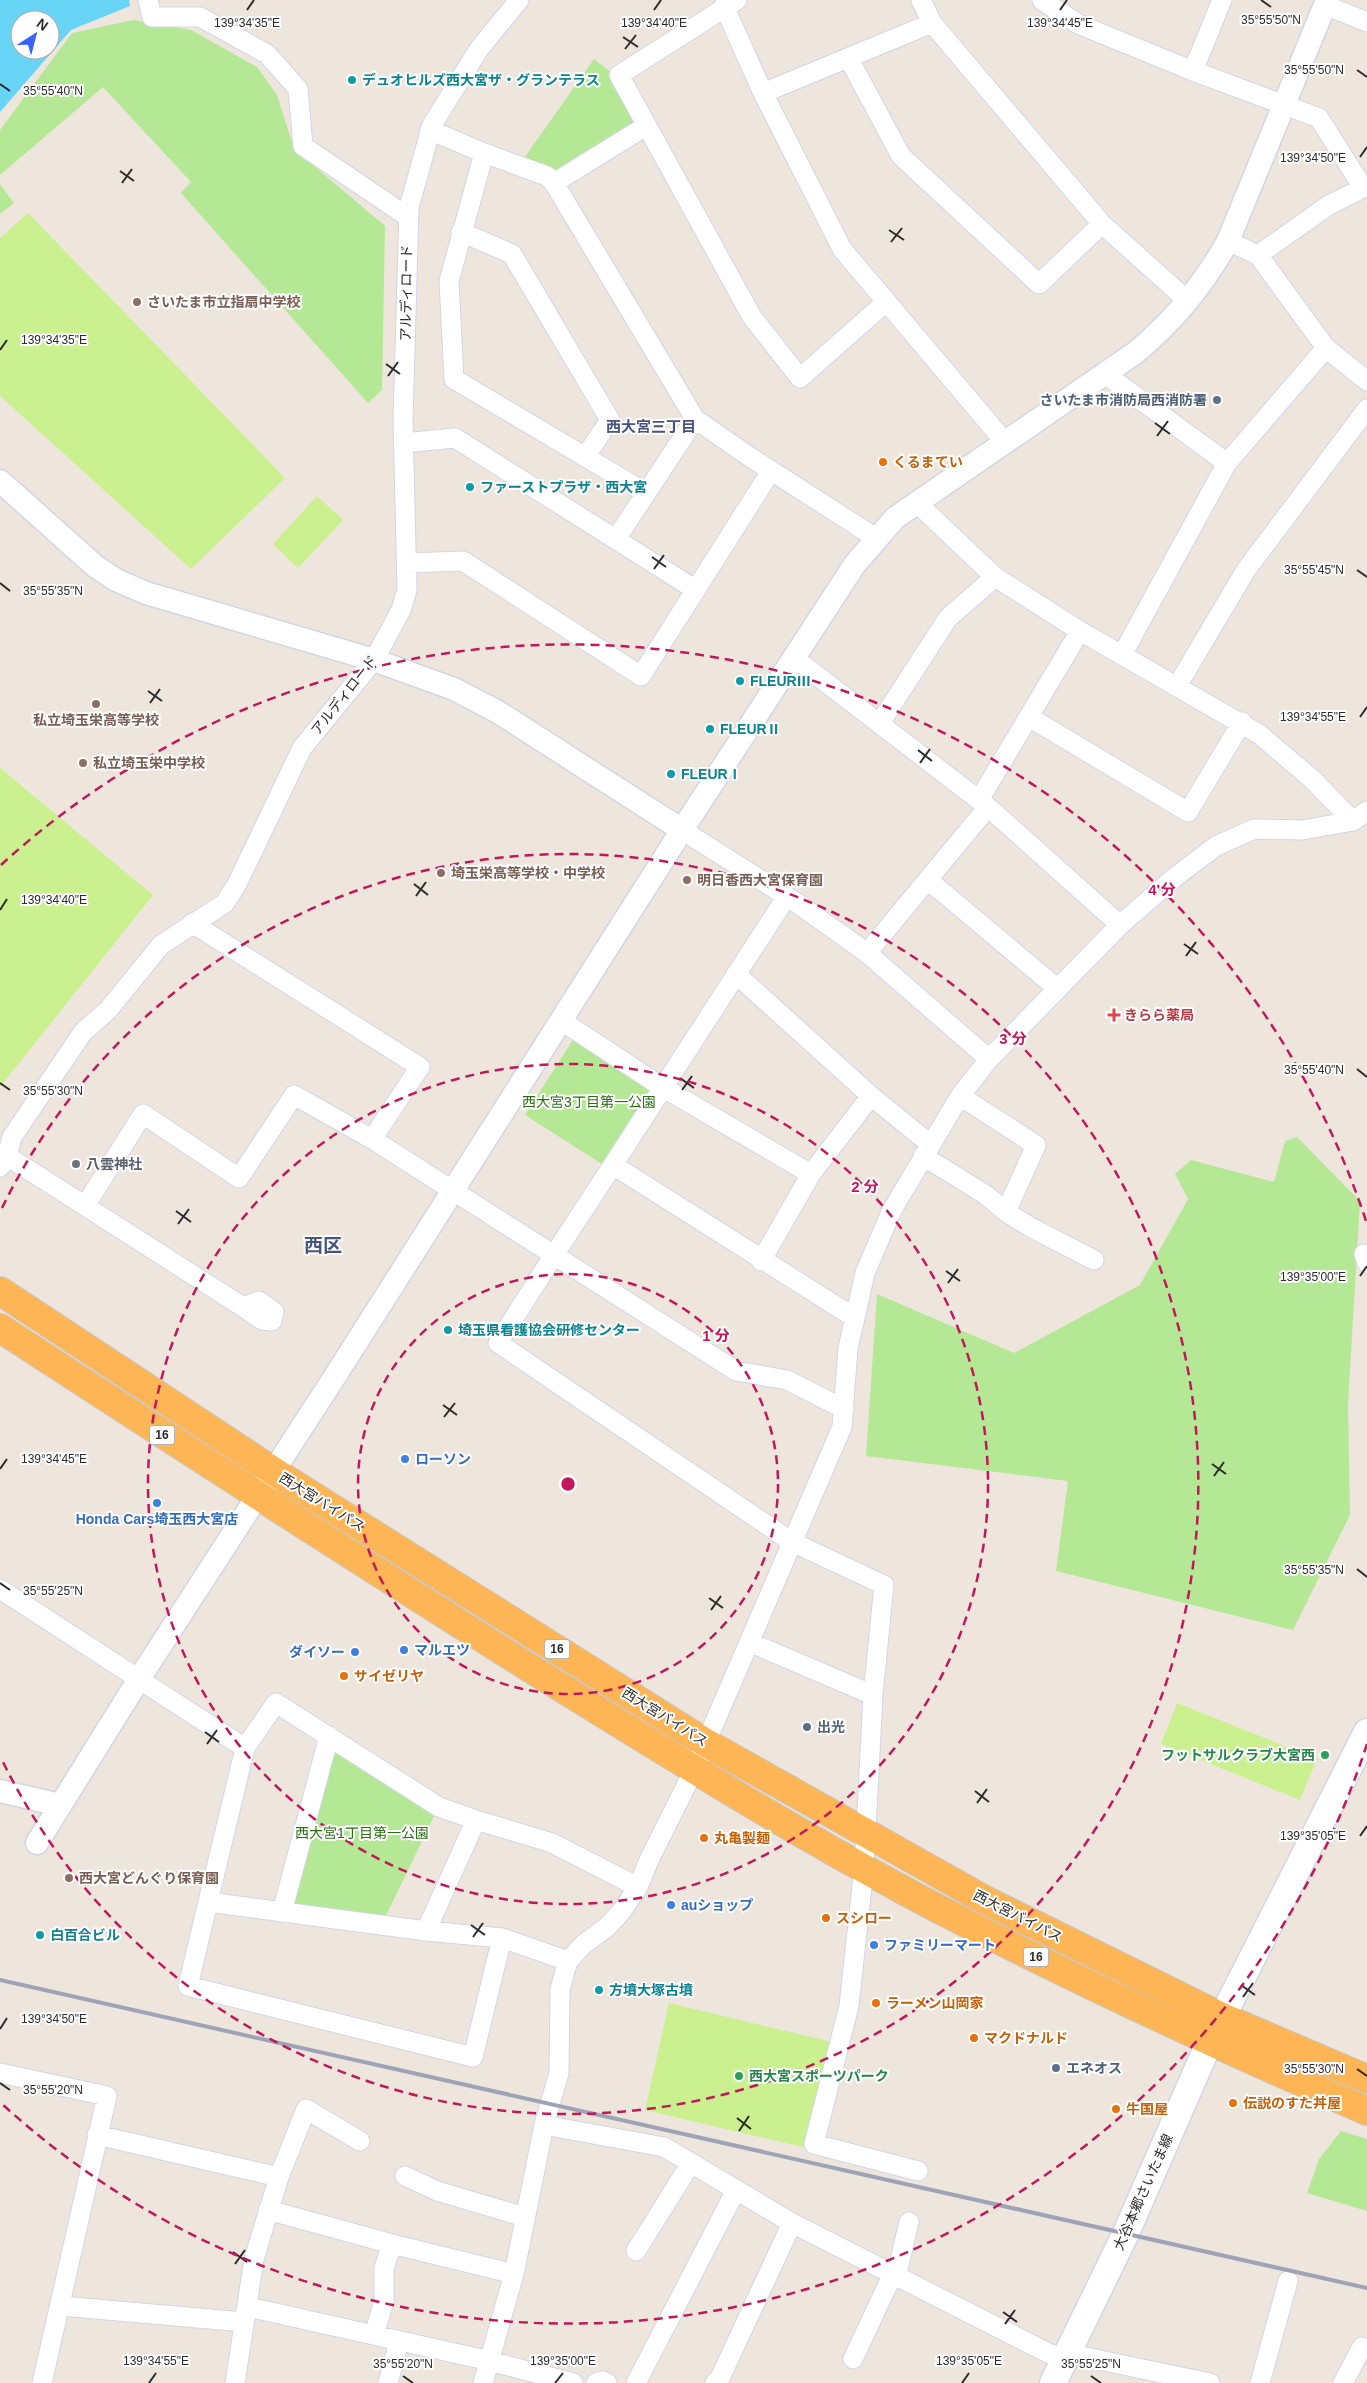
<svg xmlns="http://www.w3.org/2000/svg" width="1367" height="2383" viewBox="0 0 1367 2383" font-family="Helvetica,'Noto Sans JP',sans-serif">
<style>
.green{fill:#b4e895}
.pitch{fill:#caf090}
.water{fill:#68d5f7;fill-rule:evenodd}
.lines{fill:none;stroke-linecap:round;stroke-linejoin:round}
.minor-casing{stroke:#d1d6e5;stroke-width:21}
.tertiary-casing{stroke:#d1d6e5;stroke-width:25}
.secondary-casing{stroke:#d1d6e5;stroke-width:29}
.trunk-casing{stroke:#c8c8c8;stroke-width:30}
.minor{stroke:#fff;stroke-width:19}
.tertiary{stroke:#fff;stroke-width:22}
.secondary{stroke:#fff;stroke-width:26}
.trunk{stroke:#fdb555;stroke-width:28}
.rail{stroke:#9ea3b7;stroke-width:4}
.ticks{fill:none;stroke:#2b2b2b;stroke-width:2}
.ring{fill:none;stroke:#c2185b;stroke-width:2.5;stroke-dasharray:9 6}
.culture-dot{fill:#0f9aa8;stroke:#fff;stroke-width:2}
.education-dot{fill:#8d6e63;stroke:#fff;stroke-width:2}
.service-dot{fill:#5c6f8a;stroke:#fff;stroke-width:2}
.food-dot{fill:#e8710a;stroke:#fff;stroke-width:2}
.health-dot{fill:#e0444e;stroke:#fff;stroke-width:2}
.worship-dot{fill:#6b7280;stroke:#fff;stroke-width:2}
.shop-dot{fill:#3f7fe0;stroke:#fff;stroke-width:2}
.leisure-dot{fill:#2e9e5b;stroke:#fff;stroke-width:2}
.labels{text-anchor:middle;stroke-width:4;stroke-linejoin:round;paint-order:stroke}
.shield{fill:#fff;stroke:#6b6b6b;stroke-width:1}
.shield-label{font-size:12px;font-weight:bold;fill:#2b2b2b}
.culture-label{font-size:14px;font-weight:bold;fill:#0d838f;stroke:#fff;text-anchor:start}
.street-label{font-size:14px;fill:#2b2b2b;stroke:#fff}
.education-label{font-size:14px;font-weight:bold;fill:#785e54;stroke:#fff;text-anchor:start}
.service-label{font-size:14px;font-weight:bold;fill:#4e5e75;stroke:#fff;text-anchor:start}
.food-label{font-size:14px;font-weight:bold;fill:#c56008;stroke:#fff;text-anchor:start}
.health-label{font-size:14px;font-weight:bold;fill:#be3a42;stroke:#fff;text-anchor:start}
.park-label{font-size:14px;fill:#2a6e15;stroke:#fff}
.worship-label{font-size:14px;font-weight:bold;fill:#5b616d;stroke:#fff;text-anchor:start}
.shop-label{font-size:14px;font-weight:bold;fill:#366cbe;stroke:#fff;text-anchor:start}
.leisure-label{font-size:14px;font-weight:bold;fill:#27864d;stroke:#fff;text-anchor:end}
.neighbourhood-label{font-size:15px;font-weight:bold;fill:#48537f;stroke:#fff}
.district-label{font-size:19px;font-weight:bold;fill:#48537f;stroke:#fff}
.ticks-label{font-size:12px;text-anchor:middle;fill:#2b2b2b;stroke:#fff;stroke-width:4;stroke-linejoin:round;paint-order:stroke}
.centre{fill:#c2185b;stroke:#fff;stroke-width:2.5}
.ring-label{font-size:15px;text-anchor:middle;font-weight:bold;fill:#c2185b;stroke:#fff;stroke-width:4;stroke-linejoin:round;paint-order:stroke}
</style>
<rect width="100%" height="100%" fill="#eee6dc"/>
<!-- green -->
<path class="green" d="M133 20 191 30 257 67 277 95 294 149 385 226 382 390 368 403 181 193 191 182 103 87 0 175V130L72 33Z
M594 59 614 75 637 118 634 126 553 173 522 161Z
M0 184 14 203 0 214Z
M574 1038 654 1089 605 1166 525 1115Z
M1297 1137 1360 1201 1348 1404 1350 1515 1293 1630 1056 1571 1068 1481 866 1456 877 1294 1014 1353 1140 1285 1188 1199 1175 1174 1191 1160 1274 1182 1285 1141Z
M332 1747 436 1812 384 1920 296 1905 288 1899Z
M1341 2131 1367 2139V2211L1307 2193 1319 2159Z"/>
<!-- pitch -->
<path class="pitch" d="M28 213 285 478 191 569 0 396V238Z
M317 496 343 520 298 568 273 544Z
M0 768 153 895 0 1087Z
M1177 1703 1317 1759 1300 1800 1161 1744Z
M669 2003 832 2042 807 2148 645 2110Z"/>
<!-- water -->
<path class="water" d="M0 0H129L130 6 71 30 0 112ZM20 20H50V50H20Z"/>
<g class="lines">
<defs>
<path id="minor" d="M148 0 152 17H200L267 54 298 89 303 146 408 217
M737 0 619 75 752 317 800 378 886 302
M921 0 932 23 1102 224 1188 301
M1042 0 1078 24 1193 71 1319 118 1363 188
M1325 5 1367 22
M724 6 763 93 842 249 1004 441
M849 59 901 156 1039 284 1102 224
M1193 71 1222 0
M763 93 932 23
M430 130 484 153 547 176 554 183 695 419
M484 153 449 281 454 379 646 493
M554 183 646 126
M461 232 512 254 610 420 585 457
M1228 241 1258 255 1326 348 1367 381
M1258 255 1329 205 1367 186
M1105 374 1227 463
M403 443 455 438 696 590
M916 502 995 577 1080 631 1259 734 1312 779 1353 821
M616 539 695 419 750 457 876 538
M407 563 463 561 641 676 771 471
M1122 655 1227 463 1326 348
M794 658 988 807 1120 925
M1177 686 1246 570 1367 409
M1029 717 1188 812 1242 722
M880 723 948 618 995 577
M979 800 1080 631
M682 830 797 903 867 953 989 1059
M928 880 1058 989
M192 923 420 1067 372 1139
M867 953 988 807
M736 974 871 1096 930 1144
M562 1021 662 1087 811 1174
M960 1096 1036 1145 1006 1212
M7 1156 243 1307 259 1301 274 1312 272 1321 262 1320 243 1307
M923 1156 986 1195 1006 1212 1032 1228 1094 1260
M613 1165 787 896
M0 1167 7 1156 12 1137 83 1032 108 1010 161 945 225 903 237 884 302 748 374 660 401 610 407 590 403 420 409 207 432 125 479 49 519 0
M85 1206 143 1114 239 1178 294 1095 372 1139 554 1255 613 1165 855 1318
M1364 1254 1367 1263
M761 1261 811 1174 871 1096
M844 1409 787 1380 736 1371 554 1255 498 1343 792 1542 884 1585 873 1695 864 1868 849 2006 814 2144 918 2171
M0 1589 245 1748 276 1703 439 1807 476 1820 552 1843 638 1887
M749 1642 873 1695
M245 1748 208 1902 426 1931 502 1938 568 1961
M208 1902 188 1986 473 2057 502 1938
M282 1912 329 1736
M426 1931 476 1820
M0 2073 107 2096 42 2383
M544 2125 664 2147 792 2223 1048 2353 1064 2358
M97 2135 279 2177
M405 2176 437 2191 525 2217
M268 2210 392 2244 514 2274
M636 2251 691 2163
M61 2306 244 2322
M248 2307 490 2361 573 2383
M374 2335 384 2301V2268L392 2244
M1066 2353 1210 2383
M853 2359 890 2280 898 2269 909 2222
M235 2383 254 2259 279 2177 306 2109 360 2141
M388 2383 399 2342
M483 2383 514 2274 544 2125 559 2073 560 1989 568 1961 584 1944 607 1927 621 1912 638 1887 649 1860 694 1770 842 1427 848 1348 855 1318 865 1273 892 1210 960 1096 989 1059 1120 925 1175 877 1216 846 1254 829 1302 830 1353 821 1367 811
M596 2383 603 2381 607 2383
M636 2383 736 2190
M715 2383 720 2378 792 2223
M1260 2383 1288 2281
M1343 2383 1362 2347"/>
<path id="tertiary" d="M0 481 95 566 116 580 146 593 374 660 454 689 498 712 682 830
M0 1791 60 1805
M37 1843 139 1679 339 1370 682 830 855 564 895 518 1135 353C1174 321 1204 284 1228 241L1327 0"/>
<path id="secondary" d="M1053 2383 1126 2233 1209 2043 1367 1732"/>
<path id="trunk" d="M0 1291 273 1471 706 1743 985 1900 1222 2017 1367 2079
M0 1328C184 1448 368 1567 554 1683 686 1765 820 1848 958 1919 1092 1988 1229 2051 1367 2111"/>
</defs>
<!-- minor casing -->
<use href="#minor" class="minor-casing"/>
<!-- tertiary casing -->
<use href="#tertiary" class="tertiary-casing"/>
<!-- secondary casing -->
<use href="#secondary" class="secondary-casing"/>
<!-- trunk casing -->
<use href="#trunk" class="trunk-casing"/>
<!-- minor -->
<use href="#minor" class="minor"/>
<!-- tertiary -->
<use href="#tertiary" class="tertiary"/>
<!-- secondary -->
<use href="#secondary" class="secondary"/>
<!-- trunk -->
<use href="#trunk" class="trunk"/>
<!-- rail -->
<path class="rail" d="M0 1980 1367 2288"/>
</g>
<!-- ticks -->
<path class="ticks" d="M1261 0 1271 7M247 10 254 0M654 10 661 0M1060 10 1067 0M623 37 638 47M625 49 636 35M1357 70 1367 77M0 84 10 91M1360 157 1367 147M120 171 134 181M122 183 132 169M889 230 904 240M891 242 902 228M0 350 7 340M386 364 400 374M388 376 398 362M1155 423 1170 434M1157 436 1168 421M652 557 666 567M654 569 664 555M1357 570 1367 577M0 583 10 591M148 691 162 701M150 703 160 689M1360 717 1367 707M918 750 932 761M920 763 930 749M414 884 428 895M416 896 426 882M0 910 7 899M1184 944 1198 954M1186 956 1196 942M1357 1069 1367 1077M680 1078 694 1088M0 1083 10 1090M682 1090 692 1076M176 1211 191 1222M178 1224 189 1209M946 1271 960 1281M1360 1276 1367 1266M948 1283 958 1269M443 1405 457 1415M444 1417 455 1403M1212 1464 1226 1474M0 1469 7 1459M1214 1476 1224 1462M1357 1569 1367 1577M0 1583 10 1590M709 1598 723 1608M711 1610 721 1596M205 1732 219 1742M207 1744 217 1730M975 1791 989 1802M977 1803 987 1789M1360 1836 1367 1826M471 1925 485 1935M473 1937 483 1923M1241 1985 1255 1995M1243 1997 1253 1983M0 2029 7 2018M1357 2069 1367 2076M0 2083 10 2090M737 2118 751 2129M739 2131 749 2116M233 2252 247 2262M235 2264 245 2250M1003 2312 1017 2322M1005 2324 1015 2310M403 2376 413 2383M1091 2376 1101 2383M149 2383 156 2373M555 2383 563 2373M962 2383 969 2373"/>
<!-- distance rings -->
<g class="ring">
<circle cx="568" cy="1484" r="210"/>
<circle cx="568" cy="1484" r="420"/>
<path d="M2 1208A630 630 0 1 1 2 1760"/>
<path d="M1367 1744A840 840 0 0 1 1 2103M1 865A840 840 0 0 1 1367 1224"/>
</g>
<!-- markers -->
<g class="culture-dot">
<circle cx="352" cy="80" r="5"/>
<circle cx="470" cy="487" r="5"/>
<circle cx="740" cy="681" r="5"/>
<circle cx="710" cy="729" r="5"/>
<circle cx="671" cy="774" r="5"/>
<circle cx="448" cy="1330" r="5"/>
<circle cx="40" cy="1935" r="5"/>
<circle cx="599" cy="1990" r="5"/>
</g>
<g class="education-dot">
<circle cx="137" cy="302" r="5"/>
<circle cx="96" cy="704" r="5"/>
<circle cx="83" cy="763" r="5"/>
<circle cx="441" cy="873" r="5"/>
<circle cx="687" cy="880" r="5"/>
<circle cx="69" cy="1878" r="5"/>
</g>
<g class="service-dot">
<circle cx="1217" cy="400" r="5"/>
<circle cx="807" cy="1727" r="5"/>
<circle cx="1056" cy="2068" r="5"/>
</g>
<g class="food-dot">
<circle cx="883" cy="462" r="5"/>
<circle cx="344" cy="1676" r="5"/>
<circle cx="704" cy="1838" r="5"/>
<circle cx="826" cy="1918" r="5"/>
<circle cx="876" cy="2003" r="5"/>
<circle cx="974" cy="2038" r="5"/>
<circle cx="1233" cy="2103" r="5"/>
<circle cx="1116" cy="2109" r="5"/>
</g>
<path class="health-dot" d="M1111.5 1007.5h5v5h5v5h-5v5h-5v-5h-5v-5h5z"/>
<circle class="worship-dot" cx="76" cy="1164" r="5"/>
<g class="shop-dot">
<circle cx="405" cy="1459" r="5"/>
<circle cx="157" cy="1503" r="5"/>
<circle cx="404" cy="1650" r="5"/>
<circle cx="355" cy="1652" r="5"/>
<circle cx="671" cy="1905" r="5"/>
<circle cx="874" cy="1945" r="5"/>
</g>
<g class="leisure-dot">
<circle cx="1325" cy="1755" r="5"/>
<circle cx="739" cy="2076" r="5"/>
</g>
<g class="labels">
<!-- shield labels -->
<g class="shield">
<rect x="149.5" y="1425.5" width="25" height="19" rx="4"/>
<rect x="544.5" y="1639.5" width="25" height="19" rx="4"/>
<rect x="1023.5" y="1947.5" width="25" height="19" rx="4"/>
</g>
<g class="shield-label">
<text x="162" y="1439">16</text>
<text x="557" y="1653">16</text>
<text x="1036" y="1961">16</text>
</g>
<!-- culture labels -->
<g class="culture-label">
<text x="362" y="85">デュオヒルズ西大宮ザ・グランテラス</text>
<text x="480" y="492">ファーストプラザ・西大宮</text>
<text x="750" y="686">FLEURⅢ</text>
<text x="720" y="734">FLEURⅡ</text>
<text x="681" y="779">FLEURⅠ</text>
<text x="458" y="1335">埼玉県看護協会研修センター</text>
<text x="50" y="1940">白百合ビル</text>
<text x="609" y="1995">方墳大塚古墳</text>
</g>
<!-- street labels -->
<g class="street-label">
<text transform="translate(406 293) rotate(-89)" y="5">アルディロード</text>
<text transform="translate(344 695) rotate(-52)" y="5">アルディロード</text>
<text transform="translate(322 1502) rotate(32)" y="5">西大宮バイパス</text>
<text transform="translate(665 1717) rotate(32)" y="5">西大宮バイパス</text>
<text transform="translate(1018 1916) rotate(27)" y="5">西大宮バイパス</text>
<text transform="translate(1143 2192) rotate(-66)" y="5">大谷本郷さいたま線</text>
</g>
<!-- education labels -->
<g class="education-label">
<text x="147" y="307">さいたま市立指扇中学校</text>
<text x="96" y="725" text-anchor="middle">私立埼玉栄高等学校</text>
<text x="93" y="768">私立埼玉栄中学校</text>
<text x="451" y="878">埼玉栄高等学校・中学校</text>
<text x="697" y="885">明日香西大宮保育園</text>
<text x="79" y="1883">西大宮どんぐり保育園</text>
</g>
<!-- service labels -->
<g class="service-label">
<text x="1207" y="405" text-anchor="end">さいたま市消防局西消防署</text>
<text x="817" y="1732">出光</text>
<text x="1066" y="2073">エネオス</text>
</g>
<!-- food labels -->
<g class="food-label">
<text x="893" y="467">くるまてい</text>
<text x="354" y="1681">サイゼリヤ</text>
<text x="714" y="1843">丸亀製麺</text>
<text x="836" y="1923">スシロー</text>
<text x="886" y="2008">ラーメン山岡家</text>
<text x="984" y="2043">マクドナルド</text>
<text x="1243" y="2108">伝説のすた丼屋</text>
<text x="1126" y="2114">牛国屋</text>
</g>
<!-- health labels -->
<g class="health-label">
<text x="1124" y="1020">きらら薬局</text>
</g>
<!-- park labels -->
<g class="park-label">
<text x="589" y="1107">西大宮3丁目第一公園</text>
<text x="362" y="1838">西大宮1丁目第一公園</text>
</g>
<!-- worship labels -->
<g class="worship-label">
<text x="86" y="1169">八雲神社</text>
</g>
<!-- shop labels -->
<g class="shop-label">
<text x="415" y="1464">ローソン</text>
<text x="157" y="1524" text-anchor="middle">Honda Cars埼玉西大宮店</text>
<text x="414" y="1655">マルエツ</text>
<text x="345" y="1657" text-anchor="end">ダイソー</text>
<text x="681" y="1910">auショップ</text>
<text x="884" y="1950">ファミリーマート</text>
</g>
<!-- leisure labels -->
<g class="leisure-label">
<text x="1315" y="1760">フットサルクラブ大宮西</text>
<text x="749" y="2081" text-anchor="start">西大宮スポーツパーク</text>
</g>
<!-- neighbourhood labels -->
<g class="neighbourhood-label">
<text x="651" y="432">西大宮三丁目</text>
</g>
<!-- district labels -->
<g class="district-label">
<text x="323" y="1252">西区</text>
</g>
</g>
<g class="ticks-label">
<text x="1271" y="24">35°55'50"N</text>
<text x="247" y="27">139°34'35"E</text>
<text x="654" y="27">139°34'40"E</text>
<text x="1060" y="27">139°34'45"E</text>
<text x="1314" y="74">35°55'50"N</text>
<text x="53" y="95">35°55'40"N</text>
<text x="1313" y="162">139°34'50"E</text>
<text x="54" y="344">139°34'35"E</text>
<text x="1314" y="574">35°55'45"N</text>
<text x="53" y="595">35°55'35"N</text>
<text x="1313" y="721">139°34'55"E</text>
<text x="54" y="904">139°34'40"E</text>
<text x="1314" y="1074">35°55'40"N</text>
<text x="53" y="1095">35°55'30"N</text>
<text x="1313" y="1281">139°35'00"E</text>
<text x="54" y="1463">139°34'45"E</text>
<text x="1314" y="1574">35°55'35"N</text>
<text x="53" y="1595">35°55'25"N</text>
<text x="1313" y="1840">139°35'05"E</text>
<text x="54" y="2023">139°34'50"E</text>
<text x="1314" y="2073">35°55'30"N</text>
<text x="53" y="2094">35°55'20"N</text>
<text x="156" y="2365">139°34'55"E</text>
<text x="563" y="2365">139°35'00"E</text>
<text x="969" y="2365">139°35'05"E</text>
<text x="403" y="2368">35°55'20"N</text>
<text x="1091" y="2368">35°55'25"N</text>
</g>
<circle cx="568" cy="1484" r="8" class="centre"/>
<g class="ring-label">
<text x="1162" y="895">4 分</text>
<text x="1013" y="1044">3 分</text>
<text x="865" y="1192">2 分</text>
<text x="716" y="1341">1 分</text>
</g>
<!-- north arrow -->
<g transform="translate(35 35) rotate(36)"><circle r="24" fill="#ffffff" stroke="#aaaaaa"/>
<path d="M0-4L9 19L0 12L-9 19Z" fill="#3863ff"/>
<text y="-8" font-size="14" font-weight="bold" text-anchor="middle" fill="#2b2b2b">N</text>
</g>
</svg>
